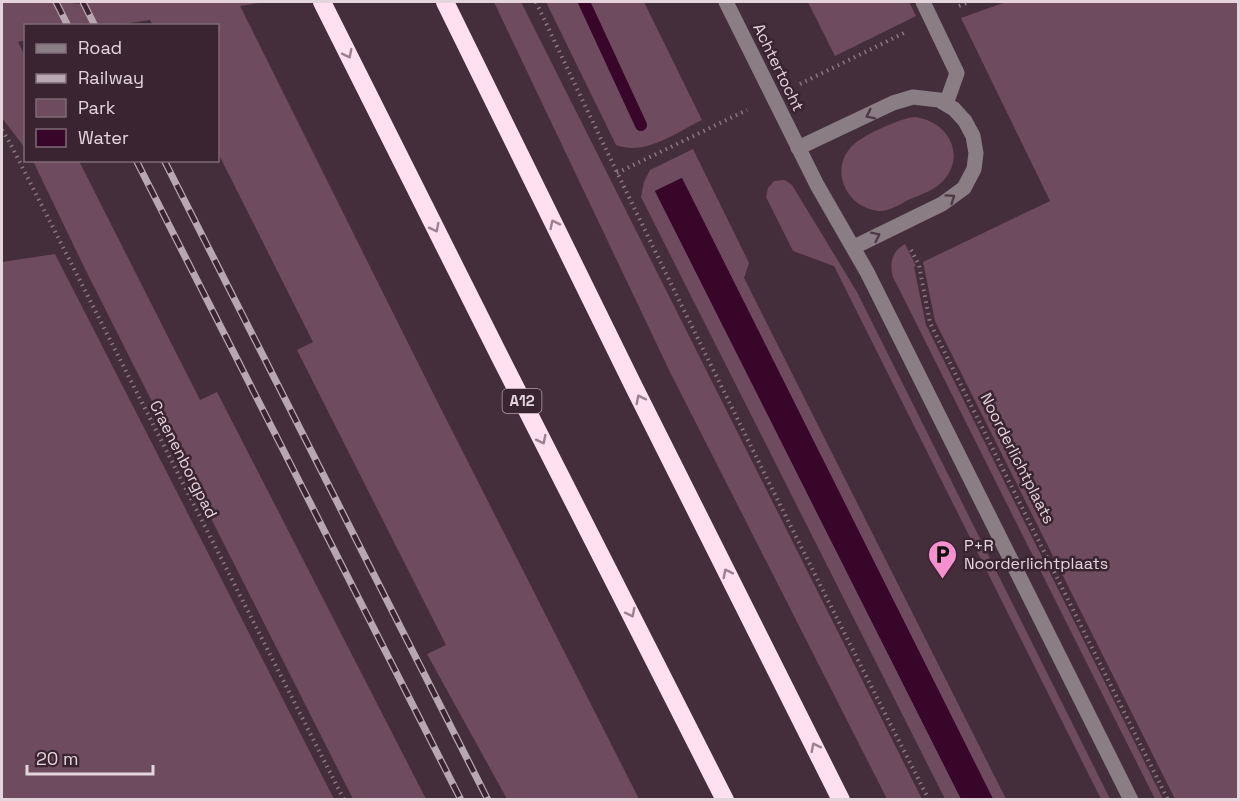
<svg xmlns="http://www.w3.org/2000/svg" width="1240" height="801" viewBox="0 0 1240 801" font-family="'Space Grotesk',sans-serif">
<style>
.green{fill:#6e4b5f}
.water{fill:#380628}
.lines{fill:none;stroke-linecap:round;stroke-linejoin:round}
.stream{stroke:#380628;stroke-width:12}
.path{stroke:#8b7782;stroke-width:4;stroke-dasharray:1.5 4.5;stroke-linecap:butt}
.minor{stroke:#8a7e84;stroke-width:15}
.highway{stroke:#fee0f0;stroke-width:18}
.rail-casing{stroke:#b8a7b0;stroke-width:7}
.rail{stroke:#3a2431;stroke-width:4.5;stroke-dasharray:14;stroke-linecap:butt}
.oneway{stroke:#9c8290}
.oneway2{stroke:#4e3a46}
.labels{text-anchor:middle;stroke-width:5;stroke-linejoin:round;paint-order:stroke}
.shield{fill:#3a2431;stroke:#b1a0a9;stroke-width:1.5}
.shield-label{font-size:15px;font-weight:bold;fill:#e4d5dd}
.street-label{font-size:16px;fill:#e4d5dd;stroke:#3a2431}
.poi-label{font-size:16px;fill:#e4d5dd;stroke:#3a2431;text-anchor:start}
</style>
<rect width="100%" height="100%" fill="#452e3b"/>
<!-- green -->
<path class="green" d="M2 2H62L80 4 96 2H265L240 6 435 397 639 799H507L427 654 446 645 297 350 313 342 218 153V26L153 25 150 20 117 25 26 26 25 40 18 42 25 56V148L2 118Z
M494 2H521L922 799H887L670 372Z
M546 2H644L702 120C675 133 646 156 616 145Z
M808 2H909L916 16 835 56Z
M1006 2H1238V799H1175L935 321 923 262 1050 201 961 18Z
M914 117C946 120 967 153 944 180 935 190 920 195 908 200 899 205 888 212 878 211 846 207 829 170 852 146 863 135 899 119 914 117Z
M693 149 749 263 744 278 1006 799H993L681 178 655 191 961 799H945L641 197 644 182 650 170Z
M33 161H79L200 400 217 392 426 799H353L86 271Z
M785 180 792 185 857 292 1110 799H1101L834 266 793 251 766 197 768 188 774 181Z
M905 244 916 266 914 267 926 325 1163 799H1155L893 277C889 263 892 251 905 244Z
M55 254 334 799H2V262Z"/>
<!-- water -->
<path class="water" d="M682 178 993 799H961L655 191Z"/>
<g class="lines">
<!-- stream -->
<path class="stream" d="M584 2 641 125"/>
<!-- path -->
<path class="path" d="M536 2C662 270 794 535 929 800
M959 6 969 2
M800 84 906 32
M2 130 10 143 344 800
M617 173 747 110
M911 250 919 265 930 323 1168 800"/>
<!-- minor -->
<path class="minor" d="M726 2 817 185 867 272 1131 800
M923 2 957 73 946 104
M798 148 893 103 913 97 939 100 954 109 965 121 973 136 976 153 974 169 964 188 942 204 854 247"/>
<!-- highway -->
<path class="highway" d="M322 2 500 357 725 800
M445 2 633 385 841 800"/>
<defs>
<path id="rail" d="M56 2 68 26
M83 2 95 26
M136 160 461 800
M164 160 488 800"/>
</defs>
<!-- rail casing -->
<use href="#rail" class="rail-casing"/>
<!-- rail -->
<use href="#rail" class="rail"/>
</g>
<!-- one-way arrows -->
<defs><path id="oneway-chevron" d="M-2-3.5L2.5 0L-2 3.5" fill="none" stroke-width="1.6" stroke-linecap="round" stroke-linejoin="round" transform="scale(1.5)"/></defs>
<g class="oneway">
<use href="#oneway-chevron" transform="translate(348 54) rotate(63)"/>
<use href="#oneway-chevron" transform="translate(554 224) rotate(-116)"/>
<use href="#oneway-chevron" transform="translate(435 228) rotate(63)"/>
<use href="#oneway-chevron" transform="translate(640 399) rotate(-117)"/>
<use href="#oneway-chevron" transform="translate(542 440) rotate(63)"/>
<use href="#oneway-chevron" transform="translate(727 573) rotate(-117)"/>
<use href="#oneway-chevron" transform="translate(631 613) rotate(63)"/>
<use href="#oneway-chevron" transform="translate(815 747) rotate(-117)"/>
</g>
<g class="oneway2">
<use href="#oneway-chevron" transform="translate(870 115) rotate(154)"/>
<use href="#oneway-chevron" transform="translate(951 198) rotate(-35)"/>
<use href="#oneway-chevron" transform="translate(876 236) rotate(-26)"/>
</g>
<!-- icons -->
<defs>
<symbol id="parking-pin" viewBox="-11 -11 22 30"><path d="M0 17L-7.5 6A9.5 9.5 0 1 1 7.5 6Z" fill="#f790ce" stroke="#3a2431"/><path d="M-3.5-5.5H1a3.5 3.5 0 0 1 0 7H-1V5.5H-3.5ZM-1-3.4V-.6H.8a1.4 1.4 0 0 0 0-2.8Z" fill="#111"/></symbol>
</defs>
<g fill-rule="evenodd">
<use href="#parking-pin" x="926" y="538" width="33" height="45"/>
</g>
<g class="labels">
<!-- shield labels -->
<rect class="shield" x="502.5" y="389" width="39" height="24" rx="4.5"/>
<g class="shield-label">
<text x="522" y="406">A12</text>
</g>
<!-- street labels -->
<g class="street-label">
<text transform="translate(779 67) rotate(64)" y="6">Achtertocht</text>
<text transform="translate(1018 458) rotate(63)" y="6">Noorderlichtplaats</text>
<text transform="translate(184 459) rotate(63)" y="6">Craenenborgpad</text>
</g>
<!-- poi labels -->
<g class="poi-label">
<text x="964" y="551">P+R<tspan x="964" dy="18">Noorderlichtplaats</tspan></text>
</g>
</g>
<!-- border -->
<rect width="1240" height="801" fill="none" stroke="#e4d5dd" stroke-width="6"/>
<!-- legend -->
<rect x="24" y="24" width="195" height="138" fill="#3a2431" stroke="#7e6b76" stroke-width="1.5"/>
<rect x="36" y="44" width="30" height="9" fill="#8a7e84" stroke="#7e6b76" stroke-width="1.5"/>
<text x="78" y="54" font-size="18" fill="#e4d5dd">Road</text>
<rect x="36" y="74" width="30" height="9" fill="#b8a7b0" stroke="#7e6b76" stroke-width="1.5"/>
<text x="78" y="84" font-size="18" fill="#e4d5dd">Railway</text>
<rect x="36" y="99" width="30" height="18" fill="#6e4b5f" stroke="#7e6b76" stroke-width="1.5"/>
<text x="78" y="114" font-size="18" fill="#e4d5dd">Park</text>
<rect x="36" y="129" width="30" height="18" fill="#380628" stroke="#7e6b76" stroke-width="1.5"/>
<text x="78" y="144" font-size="18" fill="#e4d5dd">Water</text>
<!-- scale -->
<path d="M27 765v9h126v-9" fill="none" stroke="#e4d5dd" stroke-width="3"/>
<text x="36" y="765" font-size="18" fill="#e4d5dd" stroke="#3a2431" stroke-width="4.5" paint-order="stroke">20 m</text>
</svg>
